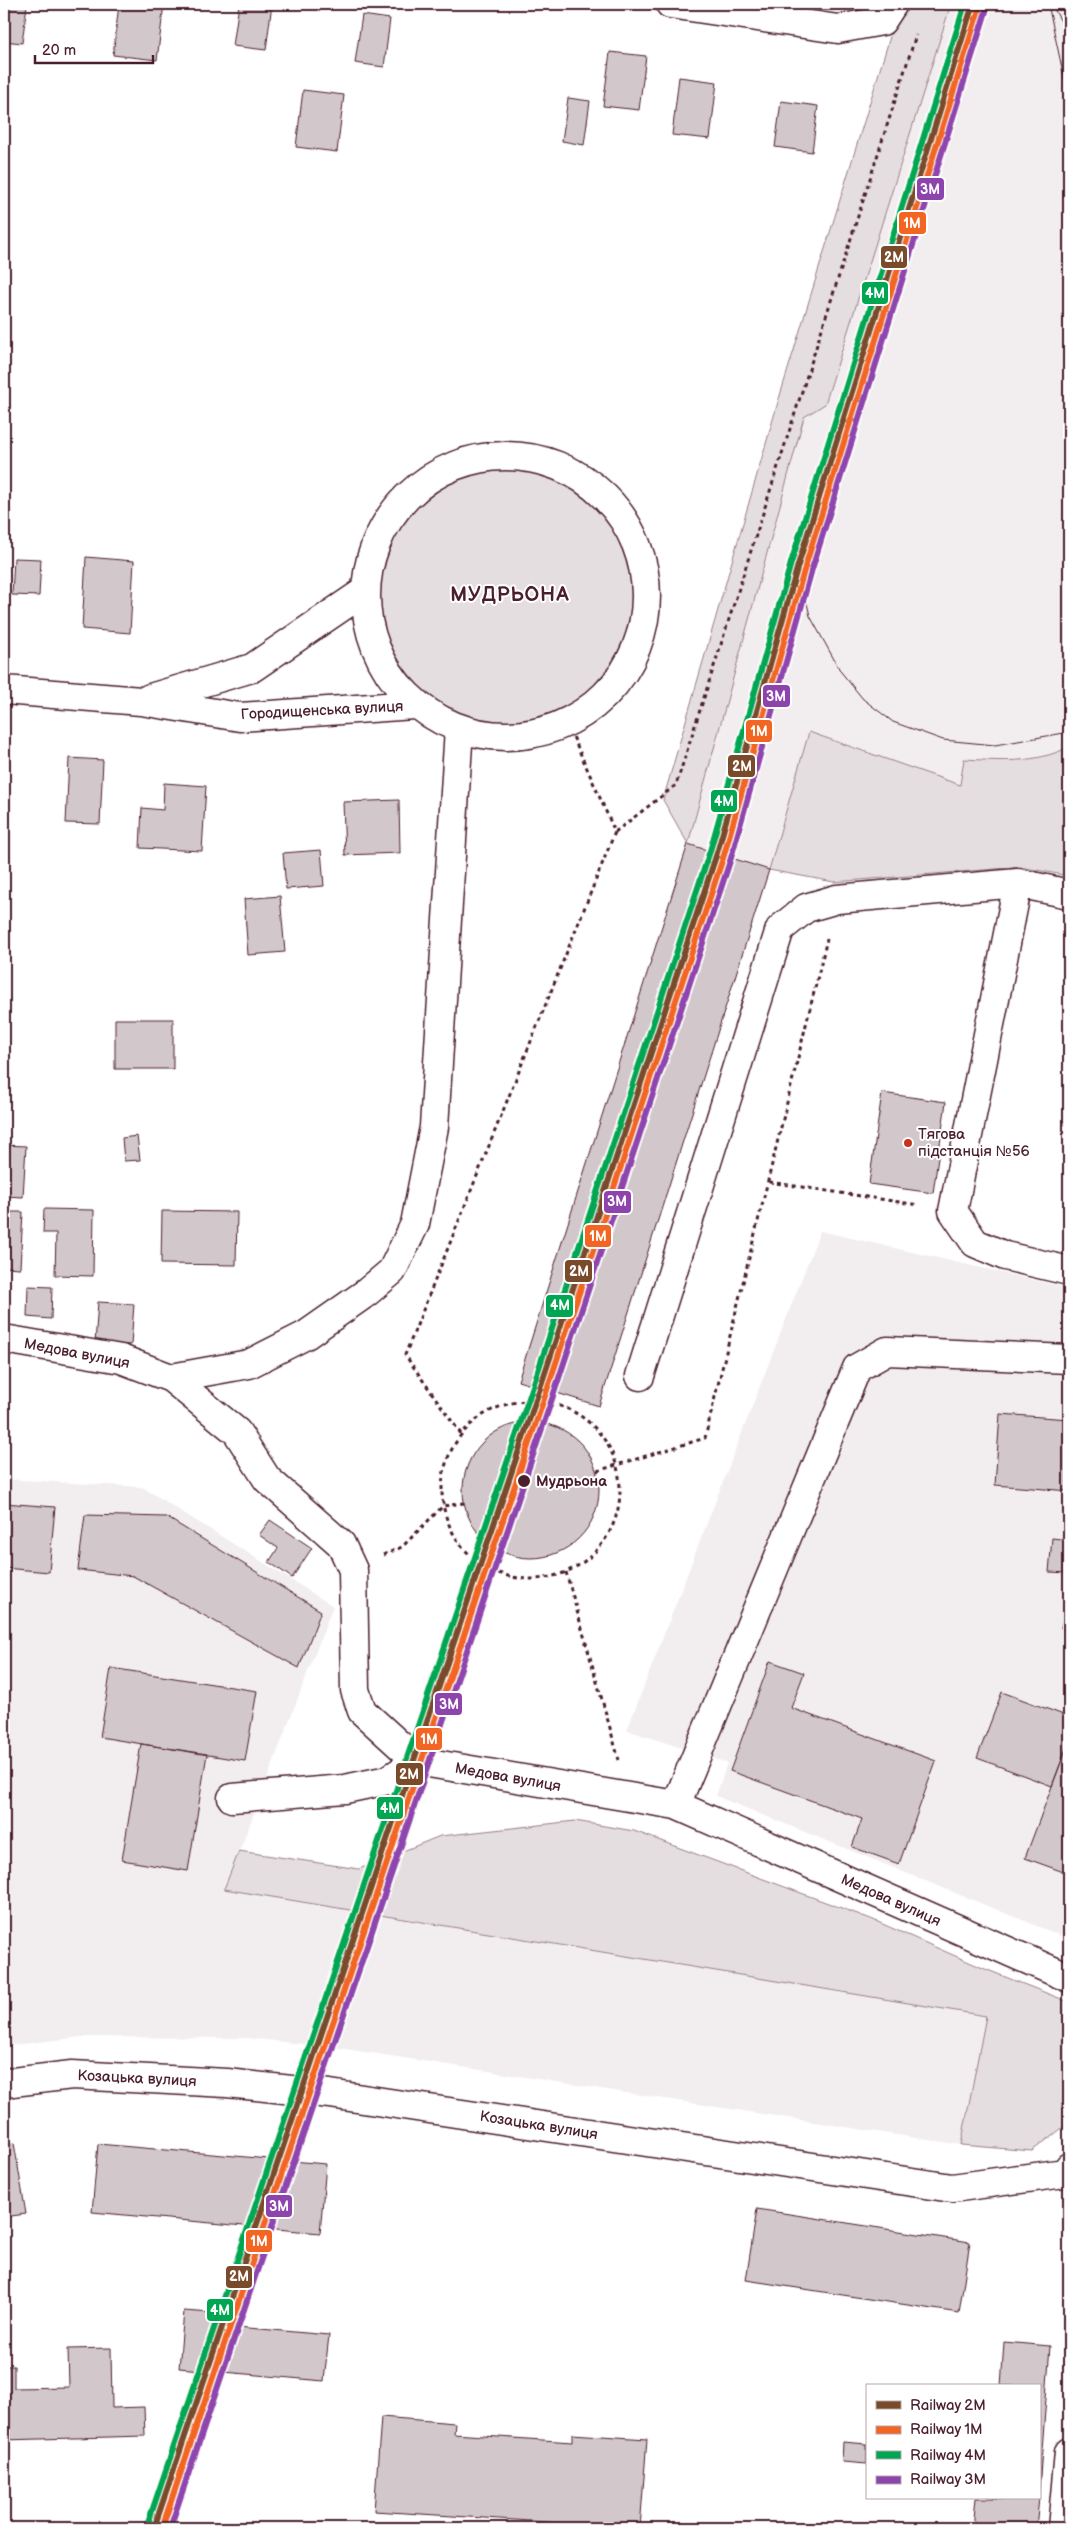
<svg xmlns="http://www.w3.org/2000/svg" width="1073" height="2532" viewBox="0 0 1073 2532" font-family="'Balsamiq Sans',sans-serif">
<style>
.built{fill:#f2eeef}
.green{fill:#e5dee0;stroke:#987e86}
.building{fill:#d2c7cb;stroke:#4a1f2b}
.lines{fill:none;stroke-linecap:round;stroke-linejoin:round}
.minor-casing{stroke:#4a1f2b;stroke-width:31}
.path{stroke:#4a1f2b;stroke-width:3;stroke-dasharray:4 4;stroke-linecap:butt}
.minor{stroke:#fff;stroke-width:28}
.tram{stroke:#4a1f2b;stroke-width:1}
.rail-1-casing{stroke:#fff;stroke-width:10}
.rail-2-casing{stroke:#fff;stroke-width:10}
.rail-3-casing{stroke:#fff;stroke-width:10}
.rail-4-casing{stroke:#fff;stroke-width:10}
.rail-1{stroke:#7a4b2a;stroke-width:6}
.rail-2{stroke:#f26522;stroke-width:6}
.rail-3{stroke:#00a651;stroke-width:6}
.rail-4{stroke:#8e44ad;stroke-width:6}
.poi-dot{fill:#c8321e;stroke:#fff;stroke-width:2}
.stop-dot{fill:#4a1f2b;stroke:#fff;stroke-width:2}
.labels{text-anchor:middle;stroke-width:4;stroke-linejoin:round;paint-order:stroke}
.street-label{font-size:15px;fill:#4a1f2b;stroke:#fff}
.poi-label{font-size:15px;fill:#4a1f2b;stroke:#fff;text-anchor:start}
.stop-label{font-size:15px;font-weight:bold;fill:#4a1f2b;stroke:#fff;text-anchor:start}
.district-label{font-size:20px;font-weight:bold;letter-spacing:1px;fill:#4a1f2b;stroke:#fff}
.line-badge{stroke:#fff;stroke-width:2}
.badge-label{font-size:14px;text-anchor:middle;font-weight:bold;fill:#fff}
</style>
<rect width="100%" height="100%" fill="#fff"/>
<filter id="ink" filterUnits="userSpaceOnUse"><feTurbulence type="fractalNoise" baseFrequency=".02" numOctaves="2"/><feDisplacementMap in="SourceGraphic" scale="10" xChannelSelector="R" yChannelSelector="G"/><feConvolveMatrix kernelMatrix="1 2 1 2 8 2 1 2 1" color-interpolation-filters="sRGB"/></filter>
<g filter="url(#ink)">
<!-- built -->
<path class="built" d="M951 4H1069V747L1055 754 1016 762 964 759 960 785 809 732 769 870 688 844 804 416 825 404Z
M820 1231 1069 1288V1939L716 1796 727 1763 627 1730Z
M4 1479 142 1487 333 1606 225 1889 987 2016 961 2145 339 2048 247 2038 82 2037 4 2046Z"/>
<!-- green -->
<path class="green" d="M900 4H951L825 404 804 417 688 844 663 800 778 402Z
M370 595a136 136 0 1 1 272 0a136 136 0 1 1-272 0Z
M809 732 960 785 964 759C1001 761 1035 764 1069 747V876L1020 867 834 882 769 870Z
M575 1821 634 1831 871 1919 985 1969 1069 2002V2123L1032 2151 961 2145 986 2016 224 1889 239 1851 359 1869 440 1836Z"/>
<!-- building -->
<path class="building" d="M4 4 27 5 22 43 4 41Z
M119 4H164L157 60 113 55Z
M239 4H272L266 50 233 46Z
M362 15 390 19 384 67 355 63Z
M610 52 646 56 639 110 603 106Z
M679 77 717 82 710 139 672 135Z
M303 90 344 95 337 152 296 147Z
M568 98 590 101 584 145 562 141Z
M781 101 818 106 812 152 775 147Z
M86 557 134 561 130 633 82 629Z
M14 558 41 559 39 596 12 595Z
M69 758 103 760 100 824 66 823Z
M164 783 206 786 202 851 140 848 142 808 163 810Z
M399 800 400 853 345 855 343 802Z
M688 844 769 870 599 1406 518 1381Z
M321 850 324 886 286 889 283 853Z
M280 896 285 952 248 955 244 899Z
M115 1019H173V1069H115Z
M882 1093 946 1102 933 1193 869 1184Z
M137 1136 140 1160 124 1161 122 1138Z
M4 1145 26 1146 23 1197 4 1196Z
M44 1209 94 1210 93 1276 55 1275 56 1233H43Z
M162 1211 237 1212 236 1265 161 1264Z
M4 1212H23L20 1268 4 1267Z
M28 1286 52 1287 51 1319 27 1317Z
M98 1302 134 1304 131 1345 95 1343Z
M1000 1414 1069 1419V1491L995 1485Z
M463 1490a68 68 0 1 1 136 0a68 68 0 1 1-136 0Z
M4 1503 55 1507 49 1572 4 1568Z
M85 1515 166 1517 321 1611 299 1668 133 1576 78 1570Z
M270 1520 312 1548 292 1578 269 1562 278 1548 259 1535Z
M1052 1538 1069 1540V1573L1049 1572Z
M1066 1602H1069V1629L1061 1628Z
M770 1661 804 1673 791 1708 936 1761 899 1864 852 1847 862 1819 730 1771Z
M111 1668 257 1691 245 1761 100 1737Z
M1002 1692 1069 1717V1741L1052 1786 977 1758Z
M1069 1741V1874L1025 1858Z
M141 1744 207 1754 188 1871 122 1860Z
M14 2143 26 2214 4 2217V2145Z
M98 2144 326 2164 320 2233 92 2212Z
M757 2209 970 2242 959 2313 746 2280Z
M184 2311 226 2314 225 2326 329 2335 324 2381 179 2368Z
M1004 2342 1050 2346 1039 2489V2386H1001Z
M111 2348 112 2408 144 2407 145 2436 4 2440V2366H14V2388L69 2387 68 2349Z
M381 2417 455 2423 454 2434 572 2442V2434L647 2439 640 2528 374 2511Z
M843 2442 867 2444V2464L842 2462Z
M976 2498H1039L1036 2528H973Z"/>
<g class="lines">
<defs>
<path id="minor" d="M670 4 838 29 882 21 893 4
M366 596a140 140 0 1 1 280 0a140 140 0 1 1-280 0Z
M4 690 141 701 240 717 414 705
M150 698 252 668 365 591
M1018 883 953 1211 975 1243 1005 1256 1069 1271
M4 1339 121 1359 171 1378 237 1432 267 1479 341 1544 353 1570 355 1690 362 1711 417 1761 676 1805 1069 1978
M640 1376 780 929 806 908 837 899 1018 883 1069 894
M171 1378 249 1364 306 1335 366 1293 392 1271 415 1224 434 1127 459 728
M232 1798 345 1789 388 1780 417 1761
M676 1805 857 1368 887 1351 1069 1359
M4 2083 72 2075 227 2083 330 2094 952 2188 1065 2173 1069 2167
M1062 2528 1069 2452"/>
</defs>
<!-- minor casing -->
<use href="#minor" class="minor-casing"/>
<!-- path -->
<path class="path" d="M615 832 676 785 916 35
M769 1182 919 1205
M442 1490a89 89 0 1 1 178 0a89 89 0 1 1-178 0Z
M461 1434 405 1355 615 832 567 723
M597 1471 705 1438 827 939
M383 1555 402 1547 443 1506 464 1503
M566 1572 619 1760"/>
<!-- minor -->
<use href="#minor" class="minor"/>
<!-- tram -->
<path class="tram" d="M1048 4 1069 100
M1053 7 1069 36
M798 565 810 616 841 672 863 699 893 722 943 740 995 745 1064 733 1069 729"/>
<defs>
<path id="rail-1" d="M154 2528 540 1388 717 853 798 565 973 4"/>
<path id="rail-2" d="M162 2528 547 1390 724 855 805 567 980 6"/>
<path id="rail-3" d="M147 2526 533 1386 710 851 791 563 965 4"/>
<path id="rail-4" d="M170 2528 554 1393 731 858 812 569 987 8"/>
</defs>
<!-- rail-1 casing -->
<use href="#rail-1" class="rail-1-casing"/>
<!-- rail-2 casing -->
<use href="#rail-2" class="rail-2-casing"/>
<!-- rail-3 casing -->
<use href="#rail-3" class="rail-3-casing"/>
<!-- rail-4 casing -->
<use href="#rail-4" class="rail-4-casing"/>
<!-- rail-1 -->
<use href="#rail-1" class="rail-1"/>
<!-- rail-2 -->
<use href="#rail-2" class="rail-2"/>
<!-- rail-3 -->
<use href="#rail-3" class="rail-3"/>
<!-- rail-4 -->
<use href="#rail-4" class="rail-4"/>
</g>
</g>
<!-- markers -->
<circle class="poi-dot" cx="908" cy="1143" r="5"/>
<circle class="stop-dot" cx="524" cy="1481" r="7"/>
<g class="labels">
<!-- street labels -->
<g class="street-label">
<text transform="translate(322 710) rotate(-3)" y="5">Городищенська вулиця</text>
<text transform="translate(77 1353) rotate(11)" y="5">Медова вулиця</text>
<text transform="translate(508 1777) rotate(10)" y="5">Медова вулиця</text>
<text transform="translate(891 1900) rotate(24)" y="5">Медова вулиця</text>
<text transform="translate(137 2078) rotate(3)" y="5">Козацька вулиця</text>
<text transform="translate(539 2125) rotate(9)" y="5">Козацька вулиця</text>
</g>
<!-- poi labels -->
<g class="poi-label">
<text x="918" y="1139">Тягова<tspan x="918" dy="17">підстанція №56</tspan></text>
</g>
<!-- stop labels -->
<g class="stop-label">
<text x="536" y="1486">Мудрьона</text>
</g>
<!-- district labels -->
<g class="district-label">
<text x="510" y="601">МУДРЬОНА</text>
</g>
</g>
<g class="line-badge">
<rect x="916" y="177" width="29" height="24" rx="5" fill="#8e44ad"/>
<rect x="898" y="211" width="29" height="24" rx="5" fill="#f26522"/>
<rect x="880" y="245" width="28" height="24" rx="5" fill="#7a4b2a"/>
<rect x="861" y="281" width="28" height="24" rx="5" fill="#00a651"/>
<rect x="762" y="684" width="29" height="24" rx="5" fill="#8e44ad"/>
<rect x="745" y="719" width="28" height="24" rx="5" fill="#f26522"/>
<rect x="727" y="754" width="29" height="24" rx="5" fill="#7a4b2a"/>
<rect x="710" y="789" width="28" height="24" rx="5" fill="#00a651"/>
<rect x="603" y="1190" width="29" height="24" rx="5" fill="#8e44ad"/>
<rect x="584" y="1224" width="28" height="24" rx="5" fill="#f26522"/>
<rect x="564" y="1259" width="29" height="24" rx="5" fill="#7a4b2a"/>
<rect x="545" y="1294" width="29" height="24" rx="5" fill="#00a651"/>
<rect x="434" y="1692" width="29" height="24" rx="5" fill="#8e44ad"/>
<rect x="415" y="1727" width="28" height="24" rx="5" fill="#f26522"/>
<rect x="395" y="1762" width="29" height="24" rx="5" fill="#7a4b2a"/>
<rect x="376" y="1796" width="28" height="24" rx="5" fill="#00a651"/>
<rect x="265" y="2194" width="28" height="24" rx="5" fill="#8e44ad"/>
<rect x="245" y="2229" width="28" height="24" rx="5" fill="#f26522"/>
<rect x="225" y="2265" width="28" height="24" rx="5" fill="#7a4b2a"/>
<rect x="206" y="2298" width="28" height="24" rx="5" fill="#00a651"/>
</g>
<g class="badge-label">
<text x="930" y="194">3М</text>
<text x="912" y="228">1М</text>
<text x="894" y="262">2М</text>
<text x="875" y="298">4М</text>
<text x="776" y="701">3М</text>
<text x="759" y="736">1М</text>
<text x="742" y="771">2М</text>
<text x="724" y="806">4М</text>
<text x="617" y="1206">3М</text>
<text x="598" y="1241">1М</text>
<text x="579" y="1276">2М</text>
<text x="560" y="1310">4М</text>
<text x="449" y="1709">3М</text>
<text x="429" y="1744">1М</text>
<text x="409" y="1779">2М</text>
<text x="390" y="1813">4М</text>
<text x="279" y="2211">3М</text>
<text x="259" y="2246">1М</text>
<text x="239" y="2281">2М</text>
<text x="220" y="2315">4М</text>
</g>
<!-- margin -->
<rect width="1073" height="2532" fill="none" stroke="#fff" stroke-width="20"/>
<rect x="10" y="10" width="1053" height="2512" fill="none" stroke="#4a1f2b" stroke-width="2" filter="url(#ink)"/>
<!-- legend -->
<rect x="866" y="2384" width="175" height="115" fill="#ffffff" stroke="#b7a5aa"/>
<rect x="876" y="2401" width="25" height="8" fill="#7a4b2a" stroke="#b7a5aa"/>
<text x="910" y="2410" font-size="15" fill="#4a1f2b">Railway 2М</text>
<rect x="876" y="2426" width="25" height="8" fill="#f26522" stroke="#b7a5aa"/>
<text x="910" y="2434" font-size="15" fill="#4a1f2b">Railway 1М</text>
<rect x="876" y="2451" width="25" height="8" fill="#00a651" stroke="#b7a5aa"/>
<text x="910" y="2460" font-size="15" fill="#4a1f2b">Railway 4М</text>
<rect x="876" y="2476" width="25" height="8" fill="#8e44ad" stroke="#b7a5aa"/>
<text x="910" y="2484" font-size="15" fill="#4a1f2b">Railway 3М</text>
<!-- scale -->
<path d="M35 55v8h118v-8" fill="none" stroke="#4a1f2b" stroke-width="2.5"/>
<text x="42" y="55" font-size="15" fill="#4a1f2b" stroke="#ffffff" stroke-width="4" paint-order="stroke">20 m</text>
</svg>
